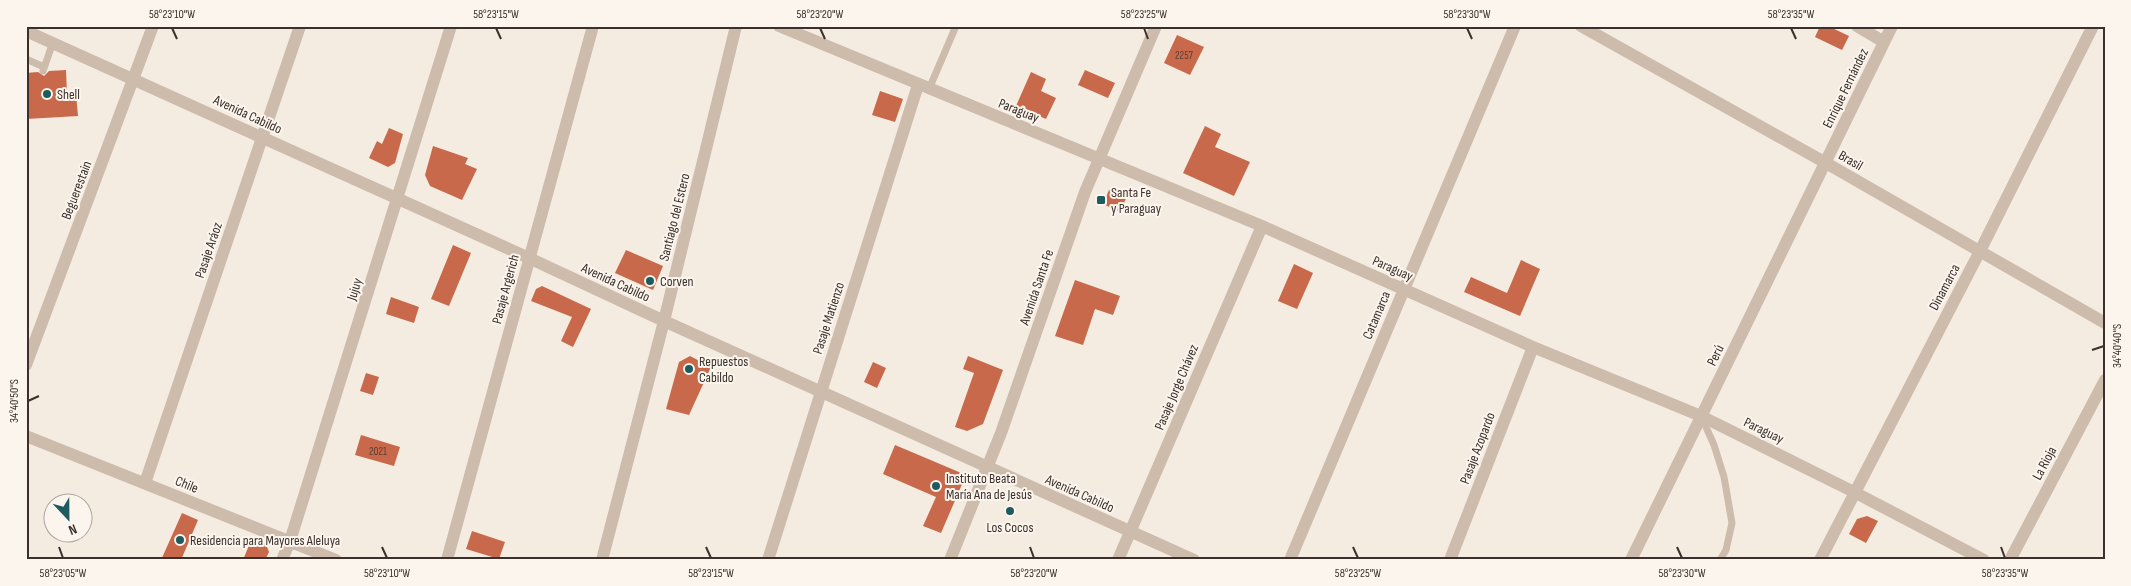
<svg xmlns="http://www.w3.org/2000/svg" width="2131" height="586" viewBox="0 0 2131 586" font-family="'Sofia Sans Condensed',sans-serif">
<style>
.building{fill:#c8694b}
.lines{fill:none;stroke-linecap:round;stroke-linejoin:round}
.service{stroke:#cdbbac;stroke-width:7}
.minor{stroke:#cdbbac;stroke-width:12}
.tertiary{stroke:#cdbbac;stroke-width:12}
.ticks{fill:none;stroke:#3b302b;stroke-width:2}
.poi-dot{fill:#1f5a5e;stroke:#fbf5ee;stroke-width:2}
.labels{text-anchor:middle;stroke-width:4;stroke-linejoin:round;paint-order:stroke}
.number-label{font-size:11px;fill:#5e3e33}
.street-label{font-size:14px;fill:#3b302b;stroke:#fbf5ee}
.poi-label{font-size:14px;fill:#3b302b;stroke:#fbf5ee;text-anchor:start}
.neatline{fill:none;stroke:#3b302b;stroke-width:2}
.ticks-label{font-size:12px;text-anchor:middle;fill:#3b302b}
</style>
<rect width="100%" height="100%" fill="#f4ebe1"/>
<!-- building -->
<path class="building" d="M1820 26H1828L1849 36 1842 50 1815 37Z
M1177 35 1204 47 1190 75 1164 63Z
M66 70 67 95 76 94 78 116 26 119V73L38 72 44 76 49 71Z
M1085 70 1115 83 1108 98 1078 85Z
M1031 72 1046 79 1041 91 1056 98 1046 119 1016 106Z
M880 91 903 99 895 122 872 115Z
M1205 126 1221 134 1215 147 1250 162 1234 196 1183 173Z
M389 128 403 134 395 163 388 167 369 158 377 141 382 144Z
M433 146 468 158 465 164 477 169 462 200 430 186 425 175Z
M1114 188 1128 194 1120 212 1103 204 1109 190Z
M453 245 471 253 449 306 431 299Z
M626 250 663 266 653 290 615 273Z
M1521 260 1540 269 1520 316 1464 292 1471 277 1507 293Z
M1294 264 1313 273 1297 309 1278 301Z
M1075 280 1120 296 1113 315 1095 309 1083 345 1055 336Z
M542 286 591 309 573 347 561 341 572 317 531 301 536 289Z
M391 297 419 307 414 323 386 314Z
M690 356 711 367 689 415 666 409 679 362Z
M968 356 1003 370 983 424 967 431 955 427 974 373 963 369Z
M873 362 886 368 877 388 864 382Z
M366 373 379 377 373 395 360 391Z
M361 435 400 447 394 466 355 455Z
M895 445 966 475 941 533 923 526 936 497 883 474Z
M182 513 198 520 181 560H161Z
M1867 516 1878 521 1866 543 1849 534 1857 519Z
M472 531 505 542 499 559 466 549Z
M252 538 266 544 269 552 265 560H243Z"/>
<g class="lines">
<!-- service -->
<path class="service" d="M26 59 44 67
M43 71 53 42
M929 89 956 26
M1702 418 1714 445 1724 477 1732 523 1726 550 1720 560"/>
<!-- minor -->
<path class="minor" d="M779 26 1262 226 1533 347 1701 416 1854 492 1984 560
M1581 26 1826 163 2105 323
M1857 26 1884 42
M26 365 153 26
M26 436 336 560
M145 483 300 26
M282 560 290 541 451 26
M447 560 593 26
M602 560 664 321 736 26
M768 560 918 85
M1118 560 1262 226
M1290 560 1515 26
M1450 560 1533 347
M1631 560 1892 26
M1820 560 1980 251 2093 26
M2010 560 2105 380"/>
<!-- tertiary -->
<path class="tertiary" d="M26 31 529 258 664 321 1194 560
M950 560 1001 433 1085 192 1156 26"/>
</g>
<!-- ticks -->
<path class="ticks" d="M172 28 177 39M496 28 501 39M820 28 825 39M1144 28 1148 39M1467 28 1472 39M1791 28 1796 39M2092 350 2104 346M28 401 39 396M59 547 63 558M382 547 387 558M706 547 711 558M1030 547 1034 558M1353 547 1358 558M1677 547 1682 558M2001 547 2005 558"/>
<!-- markers -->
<g class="poi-dot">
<circle cx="47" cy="94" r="5"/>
<rect x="1096" y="195" width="10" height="10" rx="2.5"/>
<circle cx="650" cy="281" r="5"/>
<circle cx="689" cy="369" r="5"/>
<circle cx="936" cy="486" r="5"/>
<circle cx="1010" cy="511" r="5"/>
<circle cx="180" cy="540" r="5"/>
</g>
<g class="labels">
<!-- number labels -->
<g class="number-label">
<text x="1184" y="59">2257</text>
<text x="378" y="455">2021</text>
</g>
<!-- street labels -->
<g class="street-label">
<text transform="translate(1845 88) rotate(-64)" y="5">Enrique Fernández</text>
<text transform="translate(1019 110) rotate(22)" y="5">Paraguay</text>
<text transform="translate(248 114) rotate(25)" y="5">Avenida Cabildo</text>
<text transform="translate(1851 160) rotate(30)" y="5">Brasil</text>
<text transform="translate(76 190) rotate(-69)" y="5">Beguerestain</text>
<text transform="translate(674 217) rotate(-76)" y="5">Santiago del Estero</text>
<text transform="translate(208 250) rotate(-71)" y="5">Pasaje Aráoz</text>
<text transform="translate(1393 268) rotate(24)" y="5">Paraguay</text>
<text transform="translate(616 282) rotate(25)" y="5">Avenida Cabildo</text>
<text transform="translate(1036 287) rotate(-71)" y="5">Avenida Santa Fe</text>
<text transform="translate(1944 287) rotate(-62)" y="5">Dinamarca</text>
<text transform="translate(354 289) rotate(-72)" y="5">Jujuy</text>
<text transform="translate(505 289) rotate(-75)" y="5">Pasaje Argerich</text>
<text transform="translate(1376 315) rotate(-67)" y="5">Catamarca</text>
<text transform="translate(828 318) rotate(-72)" y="5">Pasaje Matienzo</text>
<text transform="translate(1715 355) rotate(-64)" y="5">Perú</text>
<text transform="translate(1176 387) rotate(-67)" y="5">Pasaje Jorge Chávez</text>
<text transform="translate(1764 430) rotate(26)" y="5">Paraguay</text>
<text transform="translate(1477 448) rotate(-69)" y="5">Pasaje Azopardo</text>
<text transform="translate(2044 463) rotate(-62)" y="5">La Rioja</text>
<text transform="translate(187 484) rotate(22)" y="5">Chile</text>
<text transform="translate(1080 493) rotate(24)" y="5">Avenida Cabildo</text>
</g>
<!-- poi labels -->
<g class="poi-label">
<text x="57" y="99">Shell</text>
<text x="1111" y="197">Santa Fe<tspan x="1111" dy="16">y Paraguay</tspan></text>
<text x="660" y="286">Corven</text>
<text x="699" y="366">Repuestos<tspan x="699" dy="16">Cabildo</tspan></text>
<text x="946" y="483">Instituto Beata<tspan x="946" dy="16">María Ana de Jesús</tspan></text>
<text x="1010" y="532" text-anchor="middle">Los Cocos</text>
<text x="190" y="545">Residencia para Mayores Aleluya</text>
</g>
</g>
<!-- border -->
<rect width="2131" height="586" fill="none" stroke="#fbf5ee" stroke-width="55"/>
<!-- north arrow -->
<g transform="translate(68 518) rotate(158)"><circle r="24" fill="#fbf5ee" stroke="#aea6a0"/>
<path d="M0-4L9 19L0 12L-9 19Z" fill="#1f5a5e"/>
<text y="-8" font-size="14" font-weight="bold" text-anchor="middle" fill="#3b302b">N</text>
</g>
<rect x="28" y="28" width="2076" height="530" class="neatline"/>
<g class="ticks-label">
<text x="172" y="18">58°23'10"W</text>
<text x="496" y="18">58°23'15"W</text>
<text x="820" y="18">58°23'20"W</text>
<text x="1144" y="18">58°23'25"W</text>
<text x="1467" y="18">58°23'30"W</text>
<text x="1791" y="18">58°23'35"W</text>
<text transform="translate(2117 346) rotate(-90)" y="4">34°40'40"S</text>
<text transform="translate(14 401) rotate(-90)" y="4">34°40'50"S</text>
<text x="63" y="577">58°23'05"W</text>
<text x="387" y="577">58°23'10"W</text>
<text x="711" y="577">58°23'15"W</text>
<text x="1034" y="577">58°23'20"W</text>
<text x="1358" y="577">58°23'25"W</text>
<text x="1682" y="577">58°23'30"W</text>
<text x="2005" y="577">58°23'35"W</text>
</g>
</svg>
